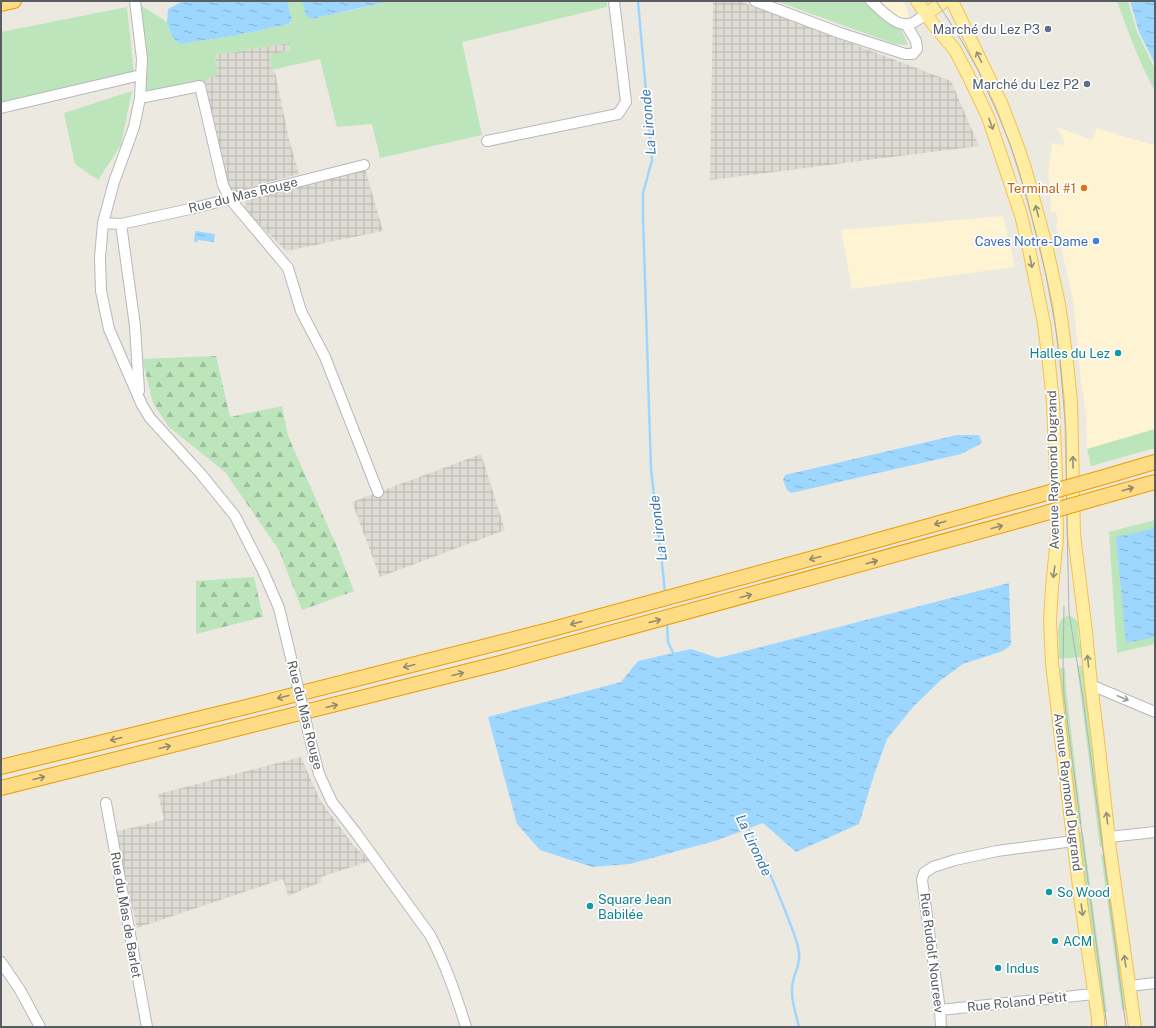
<svg xmlns="http://www.w3.org/2000/svg" width="1156" height="1028" font-family="'Public Sans',sans-serif">
<style>
.commercial{fill:#fef3d3}
.industrial{fill:url(#industrial-grid)}
.green{fill:#bce5bb}
.forest{fill:url(#forest-firs)}
.water{fill:url(#water-ripples)}
.lines{fill:none;stroke-linecap:round;stroke-linejoin:round}
.stream{stroke:#9dd7ff;stroke-width:2.5}
.minor-casing{stroke:#b6b8bd;stroke-width:12}
.major-casing{stroke:#f3c252;stroke-width:14}
.highway-casing{stroke:#ec9c00;stroke-width:16}
.minor{stroke:#fff;stroke-width:10}
.major{stroke:#ffeea2;stroke-width:12}
.highway{stroke:#fedc85;stroke-width:14}
.tram{stroke:#b1b2b2;stroke-width:1}
.minor-bridge-casing{stroke:#b6b8bd;stroke-width:12;stroke-linecap:butt}
.highway-bridge-casing{stroke:#ec9c00;stroke-width:16;stroke-linecap:butt}
.minor-bridge{stroke:#fff;stroke-width:10}
.highway-bridge{stroke:#fedc85;stroke-width:14}
.oneway{stroke:#939078}
.oneway2{stroke:#93896e}
.oneway3{stroke:#9b9ea0}
.service-dot{fill:#5c6f8a;stroke:#fff;stroke-width:1.5}
.food-dot{fill:#e8710a;stroke:#fff;stroke-width:1.5}
.shop-dot{fill:#3f7fe0;stroke:#fff;stroke-width:1.5}
.culture-dot{fill:#0f9aa8;stroke:#fff;stroke-width:1.5}
.labels{text-anchor:middle;dominant-baseline:central;stroke-width:3.5;stroke-linejoin:round;paint-order:stroke}
.service-label{font-size:13px;fill:#4e5e75;stroke:#fff;text-anchor:end}
.food-label{font-size:13px;fill:#c56008;stroke:#fff;text-anchor:end}
.street-label{font-size:13px;fill:#595d61;stroke:#fff}
.shop-label{font-size:13px;fill:#366cbe;stroke:#fff;text-anchor:end}
.culture-label{font-size:13px;fill:#0d838f;stroke:#fff;text-anchor:start}
.water-label{font-size:14px;font-style:italic;fill:#3a78b1;stroke:#fff}
</style>
<defs>
<pattern id="industrial-grid" width="8" height="8" patternUnits="userSpaceOnUse"><rect width="8" height="8" fill="#dddbd4"/><path d="M0 4h8M4 0v8" fill="none" stroke="#b6b5af"/></pattern>
<pattern id="forest-firs" width="22" height="20" patternUnits="userSpaceOnUse"><rect width="22" height="20" fill="#bce5bb"/><path d="M5 1l3.5 6h-7zM16 11l3.5 6h-7z" fill="#9cbd9b"/></pattern>
<pattern id="water-ripples" width="26" height="14" patternUnits="userSpaceOnUse"><rect width="26" height="14" fill="#9dd7ff"/><path d="M2 4q2-2 4 0t4 0M15 11q2-2 4 0t4 0" fill="none" stroke="#83b2d2"/></pattern>
</defs>
<rect width="100%" height="100%" fill="#ece9e0"/>
<path class="commercial" d="M880,1h22l4,6 3,11 -10,-1z
M1057,127l35,13 5,-12 39,12 19,5v284l-68,20 -1,-36 -5,-31 -8,-82 -17,-75 2,-3 -2,-10h-5l-1,-25 -2,-11 4,-33 12,2v-4z
M1003,216l12,51 -163,22 -11,-59z"/>
<path class="industrial" d="M713,1h26l212,80 28,65 -269,34z
M289,43l1,7 -20,6 1,14 4,2 14,67 10,35 -67,18 -7,-9 -23,-101 16,-8 -3,-19z
M364,165l19,66 -97,20 -42,-42 4,-13z
M481,454l24,76 -125,47 -28,-75z
M301,757l19,43 33,45 17,16 -49,16v5l-33,14 -5,-17 -146,49 -22,-96 49,-12 -6,-26z"/>
<path class="green" d="M287,1h15l4,15 34,-3 51,-12h216v6l-145,35 20,93 -102,23 -8,-34 -35,3 -17,-68 -49,11 -1,-15 20,-5 -1,-7 -74,12 3,19 -16,8 -57,9 -3,-85 25,16 5,15 8,7 53,-8 56,-12 3,-4z
M776,1h91l34,28 7,16 -13,-1z
M1117,1h11l9,31 18,37v22c-16,-29 -27,-59 -38,-90z
M127,7l7,67 -133,28v-70z
M132,91l-11,54 -23,35 -23,-16 -11,-51z
M1155,429v19l-64,18 -4,-17z
M1155,520v124l-38,9 -8,-121z
M1069,616l4,1 5,5 1,19 5,16 -26,2c0,-4 1,-8 1,-13 0,-10 -5,-28 10,-30z
M1085,665l22,182h-7l-23,-181z
M1058,668h7l1,20 16,136h-6z
M1077,832h6l24,180 -6,1z
M1107,854l21,155 -6,1 -21,-155z"/>
<path class="forest" d="M216,356l14,61 52,-11 6,30 49,111 17,44 -52,19 -23,-60 -54,-78 -56,-45 -16,-24 -11,-44z
M254,577l9,40 -67,17v-53z"/>
<path class="water" d="M183,1h104l5,19 -3,4 -56,12 -53,8 -8,-7 -5,-15 1,-13z
M302,1h89l-80,18 -5,-3z
M1130,1h25v63l-16,-32z
M195,231l20,3 -1,8 -16,-2 -1,2h-3z
M957,435h22l3,8 -21,11 -170,39 -4,-3 -4,-10 2,-5z
M1155,528v109l-29,6 -10,-106z
M1009,583l2,62 -8,6 -40,13 -22,16 -27,26 -27,33 -13,36 -15,49 -63,28 -33,-29 -45,17 -88,24 -38,3 -52,-17 -23,-26 -29,-107 133,-35 17,-21 53,-12 27,9z"/>
<g class="lines">
<path class="stream" d="M638,1l14,159 -9,33v25l8,251 11,94 3,30
M667,622l1,20 6,13
M747,826c16,30 29,61 41,92 4,11 10,23 11,35 2,13 -7,23 -7,35 -1,13 4,26 7,39"/>
<g class="minor-casing">
<path id="minor" d="M135,1l7,58 -2,39 -6,29 -20,55 -11,41 -3,34 1,34 8,38 33,76 8,13 51,56 34,42 28,55 16,37 13,54
M755,1l85,32 65,21h8l4,-5 -1,-8 -10,-17
M871,1c9,8 25,26 38,23 6,-1 12,-7 17,-10
M140,98l60,-12 23,99 7,14 58,69 13,43 24,46 53,135
M1,108l140,-33
M487,141l131,-27 8,-12 -12,-101
M103,223l18,1 69,-15 174,-44
M121,224l14,102 4,65
M1091,685l64,27
M310,739l9,35 13,28 24,31 74,102c16,30 26,60 36,92
M106,803l41,224
M1109,837l46,-5
M1,962l19,28 20,37
M1129,986l26,-3
M940,1010l154,-16
M941,1027l-1,-17 -18,-130 2,-7 9,-6 22,-7 42,-9 77,-10"/>
</g>
<g class="major-casing">
<path id="major" d="M917,1l16,23 22,26 13,25 20,42 33,98 8,34 15,75 5,39 4,40 3,72 1,63 -5,49 -2,34 2,43 29,239 17,115v9
M952,1l50,104 14,37 9,26 21,77 13,59 8,58 4,40 3,133 12,97 5,53 7,55 12,110 25,177
M926,14l19,-13"/>
</g>
<g class="highway-casing">
<path id="highway" d="M1,4l13,-3
M1104,477l51,-15
M1101,497l54,-15
M1,767l237,-58 311,-79 290,-79 179,-50
M1,788l499,-125 525,-144"/>
</g>
<use href="#minor" class="minor"/>
<use href="#major" class="major"/>
<use href="#highway" class="highway"/>
<path class="tram" d="M936,1l21,32 21,37 19,42 13,32 17,54 19,77 9,49 5,38 6,70 1,92 2,89 14,85 43,329
M1064,606l-1,62 1,28 43,331"/>
<g class="minor-bridge-casing">
<path id="minor-bridge" d="M292,662l18,77"/>
</g>
<g class="highway-bridge-casing">
<path id="highway-bridge" d="M1018,501l86,-24
M1025,519l76,-22"/>
</g>
<use href="#minor-bridge" class="minor-bridge"/>
<use href="#highway-bridge" class="highway-bridge"/>
</g>
<defs><path id="oneway-shaft" d="M-6 0H5M1.5-3L5.5 0L1.5 3" fill="none" stroke-width="1.6" stroke-linecap="round" stroke-linejoin="round"/></defs>
<g class="oneway">
<use href="#oneway-shaft" transform="translate(979 57) rotate(-116)"/>
<use href="#oneway-shaft" transform="translate(991 124) rotate(70)"/>
<use href="#oneway-shaft" transform="translate(1037 211) rotate(-105)"/>
<use href="#oneway-shaft" transform="translate(1031 262) rotate(79)"/>
<use href="#oneway-shaft" transform="translate(1073 462) rotate(-91)"/>
<use href="#oneway-shaft" transform="translate(1054 572) rotate(98)"/>
<use href="#oneway-shaft" transform="translate(1088 661) rotate(-96)"/>
<use href="#oneway-shaft" transform="translate(1107 818) rotate(-96)"/>
<use href="#oneway-shaft" transform="translate(1082 910) rotate(82)"/>
<use href="#oneway-shaft" transform="translate(1125 961) rotate(-99)"/>
</g>
<g class="oneway2">
<use href="#oneway-shaft" transform="translate(1128 489) rotate(-16)"/>
<use href="#oneway-shaft" transform="translate(940 523) rotate(164)"/>
<use href="#oneway-shaft" transform="translate(997 527) rotate(-15)"/>
<use href="#oneway-shaft" transform="translate(815 558) rotate(165)"/>
<use href="#oneway-shaft" transform="translate(872 562) rotate(-16)"/>
<use href="#oneway-shaft" transform="translate(746 596) rotate(-15)"/>
<use href="#oneway-shaft" transform="translate(655 621) rotate(-15)"/>
<use href="#oneway-shaft" transform="translate(576 623) rotate(165)"/>
<use href="#oneway-shaft" transform="translate(409 666) rotate(166)"/>
<use href="#oneway-shaft" transform="translate(458 674) rotate(-14)"/>
<use href="#oneway-shaft" transform="translate(283 697) rotate(166)"/>
<use href="#oneway-shaft" transform="translate(332 706) rotate(-14)"/>
<use href="#oneway-shaft" transform="translate(116 739) rotate(166)"/>
<use href="#oneway-shaft" transform="translate(165 747) rotate(-14)"/>
<use href="#oneway-shaft" transform="translate(39 778) rotate(-14)"/>
</g>
<use class="oneway3" href="#oneway-shaft" transform="translate(1123 698) rotate(23)"/>
<g class="service-dot">
<circle cx="1048" cy="29" r="4"/>
<circle cx="1087" cy="84" r="4"/>
</g>
<circle class="food-dot" cx="1084" cy="188" r="4"/>
<circle class="shop-dot" cx="1096" cy="241" r="4"/>
<g class="culture-dot">
<circle cx="1118" cy="353" r="4"/>
<circle cx="1049" cy="892" r="4"/>
<circle cx="590" cy="906" r="4"/>
<circle cx="1055" cy="941" r="4"/>
<circle cx="998" cy="968" r="4"/>
</g>
<g class="labels">
<g class="service-label">
<text x="1040" y="29">Marché du Lez P3</text>
<text x="1079" y="84">Marché du Lez P2</text>
</g>
<g class="food-label">
<text x="1076" y="188">Terminal #1</text>
</g>
<g class="street-label">
<text transform="translate(243 195) rotate(-14)">Rue du Mas Rouge</text>
<text transform="translate(1053 470) rotate(-91)">Avenue Raymond Dugrand</text>
<text transform="translate(305 715) rotate(76)">Rue du Mas Rouge</text>
<text transform="translate(1068 792) rotate(83)">Avenue Raymond Dugrand</text>
<text transform="translate(126 915) rotate(80)">Rue du Mas de Barlet</text>
<text transform="translate(932 953) rotate(83)">Rue Rudolf Noureev</text>
<text transform="translate(1017 1002) rotate(-6)">Rue Roland Petit</text>
</g>
<g class="shop-label">
<text x="1088" y="241">Caves Notre-Dame</text>
</g>
<g class="culture-label">
<text x="1110" y="353" text-anchor="end">Halles du Lez</text>
<text x="1057" y="892">So Wood</text>
<text x="598" y="899">Square Jean<tspan x="598" dy="15">Babilée</tspan></text>
<text x="1063" y="941">ACM</text>
<text x="1006" y="968">Indus</text>
</g>
<g class="water-label">
<text transform="translate(648 122) rotate(-95)">La Lironde</text>
<text transform="translate(658 528) rotate(-97)">La Lironde</text>
<text transform="translate(754 845) rotate(65)">La Lironde</text>
</g>
</g>
<rect width="1156" height="1028" fill="none" stroke="#595d61" stroke-width="4"/>
</svg>
